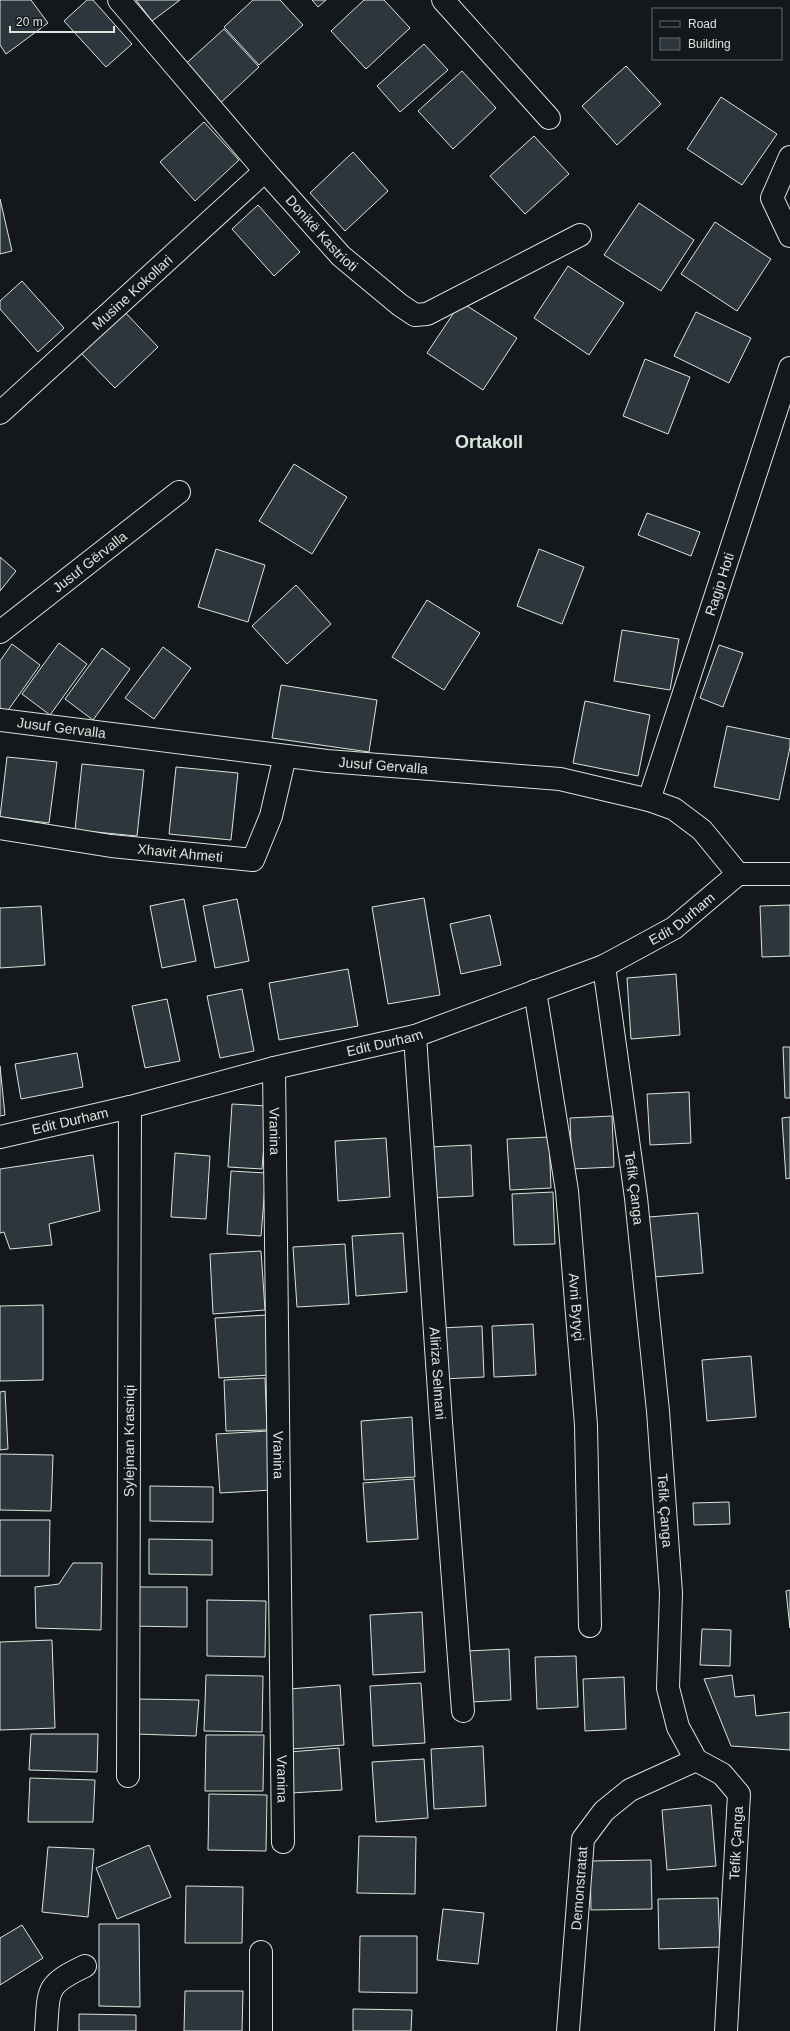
<svg xmlns="http://www.w3.org/2000/svg" width="790" height="2031" font-family="Arial,sans-serif">
<style>
.building{fill:#2c363c;stroke:#d8e6dc}
.lines{fill:none;stroke-linecap:round;stroke-linejoin:round}
.minor-casing{stroke:#d8e6dc;stroke-width:24}
.minor{stroke:#14181c;stroke-width:22}
.labels{text-anchor:middle;dominant-baseline:central;stroke-width:3;stroke-linejoin:round;paint-order:stroke}
.street-label{font-size:14px;fill:#d8e6dc;stroke:#14181c}
.district-label{font-size:18px;font-weight:bold;fill:#d8e6dc;stroke:#14181c}
</style>
<rect width="100%" height="100%" fill="#14181c"/>
<path class="building" d="M0,0h31l17,23 -42,31 -6,-9z
M87,0h6l39,44 -26,23 -42,-46z
M136,0h44l-28,21z
M253,0h27l23,25 -44,40 -35,-38z
M312,0h14l-8,7z
M364,0h20l26,28 -44,41 -35,-38z
M224,29l35,38 -44,41 -35,-39z
M424,44l24,26 -48,42 -23,-26z
M626,66l35,38 -44,41 -35,-39z
M462,71l34,37 -43,41 -35,-38z
M721,97l56,37 -35,51 -55,-36z
M204,122l35,38 -44,41 -35,-39z
M534,136l35,38 -44,40 -35,-38z
M353,152l35,39 -43,40 -35,-38z
M0,199l12,52 -12,3z
M639,203l55,37 -33,51 -57,-36z
M258,205l42,47 -26,24 -42,-47z
M715,222l56,37 -34,52 -56,-37z
M568,266l56,37 -35,52 -55,-37z
M22,281l42,47 -26,24 -38,-43v-8z
M461,302l56,36 -34,52 -56,-37z
M122,309l36,38 -43,41 -36,-37z
M696,312l55,26 -22,45 -55,-27z
M645,359l45,18 -22,57 -45,-18z
M294,464l53,33 -35,57 -53,-33z
M647,513l53,19 -9,24 -53,-21z
M216,549l49,16 -17,57 -50,-15z
M539,549l45,18 -22,57 -45,-18z
M0,557l16,14 -16,20z
M296,585l35,39 -44,40 -35,-38z
M427,600l53,33 -36,57 -52,-33z
M622,630l57,9 -9,51 -56,-9z
M59,643l28,21 -37,51 -28,-21z
M12,644l28,21 -36,51 -4,-3v-52z
M719,645l24,8 -20,54 -23,-9z
M163,647l28,21 -37,51 -29,-21z
M102,648l28,21 -37,51 -28,-21z
M281,685l96,15 -8,52 -97,-14z
M585,701l65,14 -12,61 -65,-13z
M727,726l63,13v8l-11,53 -65,-13z
M7,757l50,5 -8,61 -49,-6z
M82,764l62,6 -7,66 -62,-6z
M176,767l62,6 -7,67 -62,-6z
M424,898l16,97 -52,9 -16,-97z
M184,899l12,62 -34,7 -12,-62z
M237,899l12,62 -34,7 -12,-62z
M790,905v51l-28,1 -2,-51z
M41,906l4,59 -45,3v-60z
M490,915l11,50 -40,9 -11,-50z
M348,969l10,57 -79,14 -10,-57z
M676,974l4,61 -49,4 -4,-61z
M242,989l12,62 -34,7 -13,-62z
M167,999l13,62 -35,7 -13,-62z
M783,1047h7v51h-5z
M77,1053l6,34 -62,12 -6,-35z
M0,1066l5,49 -5,1z
M689,1092l2,51 -41,2 -3,-51z
M232,1104l35,2 -5,63 -34,-2z
M612,1116l2,51 -42,2 -2,-51z
M790,1117v61l-4,1 -4,-61z
M549,1137l2,51 -41,2 -3,-51z
M386,1138l4,59 -52,4 -3,-60z
M471,1145l2,51 -41,2 -2,-51z
M175,1153l35,3 -4,63 -35,-2z
M93,1155l7,56 -51,13 3,21 -42,4 -6,-17 -4,1v-64z
M231,1171l35,2 -5,63 -34,-2z
M553,1192l2,52 -41,1 -2,-51z
M698,1213l5,60 -49,4 -5,-60z
M403,1233l4,59 -51,4 -4,-60z
M345,1244l4,60 -52,3 -4,-60z
M261,1251l4,59 -52,4 -3,-60z
M43,1305v75l-43,1v-75z
M267,1315l3,60 -51,3 -4,-60z
M533,1324l3,51 -42,2 -2,-51z
M482,1326l2,51 -41,2 -2,-51z
M751,1356l5,61 -49,4 -5,-61z
M265,1378l2,52 -41,1 -2,-51z
M5,1391l3,58 -8,1v-58z
M412,1417l3,60 -51,3 -3,-59z
M268,1431l4,59 -52,3 -4,-59z
M0,1454l53,1 -2,56 -51,-1z
M414,1479l4,60 -51,3 -4,-59z
M150,1486l63,1v35l-63,-1z
M729,1502l1,22 -36,1 -1,-22z
M0,1520h50l-1,56h-49z
M149,1539l63,1v35l-63,-1z
M73,1563h29l-1,67 -65,-2 -1,-41 24,-3z
M132,1587h55v40l-56,-1z
M790,1590v38l-4,-37z
M207,1600l59,1 -1,56 -58,-1z
M422,1612l3,60 -52,3 -3,-60z
M702,1629l29,1 -1,36 -30,-1z
M52,1640l3,88 -55,2v-88z
M509,1649l2,51 -41,2 -3,-51z
M576,1656l2,51 -41,2 -2,-52z
M206,1675l57,1 -1,56 -58,-1z
M732,1675l3,22 19,-2 2,21 34,-4v38l-59,-4 -27,-67z
M624,1677l2,52 -41,2 -2,-52z
M421,1683l4,60 -52,3 -3,-60z
M340,1685l4,60 -52,4 -3,-60z
M136,1699l63,1 -3,36 -61,-2z
M31,1734h67l-1,38 -68,-2z
M206,1735h58l-1,56h-58z
M483,1746l3,60 -52,3 -3,-60z
M339,1748l3,42 -51,3 -2,-41z
M424,1759l4,59 -52,4 -4,-60z
M30,1778l65,2 -2,42h-65z
M209,1794l58,1 -1,56 -58,-1z
M711,1805l5,61 -49,4 -5,-60z
M359,1836l57,1 -1,57 -58,-1z
M149,1845l22,52 -54,22 -21,-51z
M48,1847l46,2 -6,68 -46,-5z
M651,1860l1,49 -61,1 -1,-49z
M186,1886l57,1 -1,56h-57z
M718,1898l2,49 -61,2 -1,-50z
M443,1909l41,4 -6,51 -41,-4z
M99,1924h40l1,83 -41,-1z
M22,1925l21,33 -43,27v-47z
M360,1936h57v57l-58,-1z
M185,1991h58l-1,40h-58z
M353,2009l59,1 -1,21h-58z
M79,2014l57,1v16h-57z"/>
<g class="lines">
<g class="minor-casing">
<g id="minor">
<path id="s1" d="M119,0l146,171 76,85 59,49 15,10 12,-1 153,-79"/>
<path d="M443,0l106,118"/>
<path d="M790,157l-18,41 18,38"/>
<path id="s2" d="M0,413l265,-242"/>
<path id="s3" d="M0,632l179,-140"/>
<path id="s4" d="M0,720l327,41 233,18 89,21 25,9 28,21 36,44"/>
<path id="s5" d="M649,800l141,-432"/>
<path id="s6" d="M0,828l111,18 142,14 18,-44 14,-60"/>
<path d="M738,874h52"/>
<path id="s7" d="M604,966l32,232 22,213 13,182 -3,95 10,39 18,33 26,14 17,20 -13,237"/>
<path id="s8" d="M535,991l32,200 19,234 4,201"/>
<path id="s9" d="M415,1036l26,386 22,289"/>
<path id="s10" d="M274,1068l9,774"/>
<path id="s11" d="M0,1137l130,-30 144,-39 141,-32 189,-70 70,-38 64,-54"/>
<path id="s12" d="M128,1776l2,-669"/>
<path d="M261,1952v79"/>
<path d="M46,2031c3,-42 -1,-46 39,-65"/>
<path id="s13" d="M568,2031l15,-192 21,-28 26,-21 66,-30"/>
</g>
</g>
<use href="#minor" class="minor"/>
</g>
<g class="labels">
<g class="street-label">
<text stroke="none"><textPath href="#s1" startOffset="309">Donikë Kastrioti</textPath></text>
<text stroke="none"><textPath href="#s2" startOffset="179">Musine Kokollari</textPath></text>
<text stroke="none"><textPath href="#s3" startOffset="114">Jusuf Gërvalla</textPath></text>
<text stroke="none"><textPath href="#s5" startOffset="227">Ragip Hoti</textPath></text>
<text stroke="none"><textPath href="#s4" startOffset="62">Jusuf Gervalla</textPath></text>
<text stroke="none"><textPath href="#s4" startOffset="386">Jusuf Gervalla</textPath></text>
<text stroke="none"><textPath href="#s6" startOffset="182">Xhavit Ahmeti</textPath></text>
<text stroke="none"><textPath href="#s11" startOffset="720">Edit Durham</textPath></text>
<text stroke="none"><textPath href="#s11" startOffset="396">Edit Durham</textPath></text>
<text stroke="none"><textPath href="#s11" startOffset="72">Edit Durham</textPath></text>
<text stroke="none"><textPath href="#s10" startOffset="63">Vranina</textPath></text>
<text stroke="none"><textPath href="#s7" startOffset="224">Tefik Çanga</textPath></text>
<text stroke="none"><textPath href="#s8" startOffset="319">Avni Bytyçi</textPath></text>
<text stroke="none"><textPath href="#s9" startOffset="338">Aliriza Selmani</textPath></text>
<text stroke="none"><textPath href="#s12" startOffset="335">Sylejman Krasniqi</textPath></text>
<text stroke="none"><textPath href="#s10" startOffset="387">Vranina</textPath></text>
<text stroke="none"><textPath href="#s7" startOffset="548">Tefik Çanga</textPath></text>
<text stroke="none"><textPath href="#s10" startOffset="711">Vranina</textPath></text>
<text transform="translate(736 1843) rotate(-87)">Tefik Çanga</text>
<text stroke="none"><textPath href="#s13" startOffset="143">Demonstratat</textPath></text>
</g>
<g class="district-label">
<text x="489" y="442">Ortakoll</text>
</g>
</g>
<rect x="652" y="8" width="130" height="52" fill="#14181c" stroke="#626a69"/>
<rect x="660" y="21" width="20" height="6" fill="#14181c" stroke="#626a69"/>
<text x="688" y="28" font-size="12" fill="#d8e6dc">Road</text>
<rect x="660" y="38" width="20" height="12" fill="#2c363c" stroke="#626a69"/>
<text x="688" y="48" font-size="12" fill="#d8e6dc">Building</text>
<path d="M10 26v6h104v-6" fill="none" stroke="#d8e6dc" stroke-width="2"/>
<text x="16" y="26" font-size="12" fill="#d8e6dc" stroke="#14181c" stroke-width="3" paint-order="stroke">20 m</text>
</svg>
